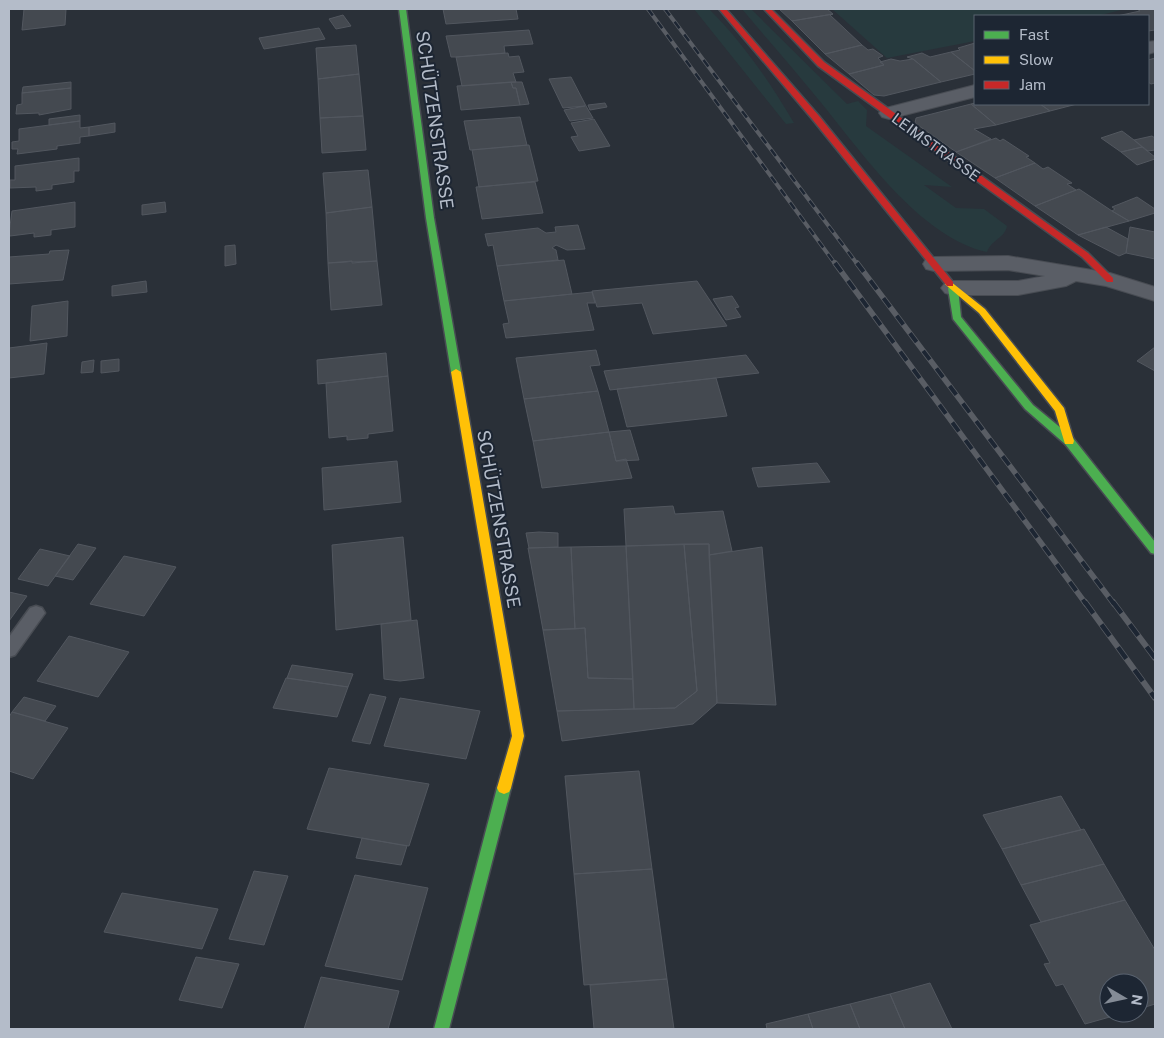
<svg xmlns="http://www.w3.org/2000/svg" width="1164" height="1038" font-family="'Public Sans',sans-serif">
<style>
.green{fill:#273a3e}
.building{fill:#444950;stroke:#52575f}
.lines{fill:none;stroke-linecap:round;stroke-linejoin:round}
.lane-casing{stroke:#484c53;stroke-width:3}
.street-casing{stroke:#484c53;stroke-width:2}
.fast-casing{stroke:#484c53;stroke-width:3}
.slow-casing{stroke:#484c53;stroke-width:3}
.jam-casing{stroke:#484c53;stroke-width:3}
.lane{fill:#5a5e66;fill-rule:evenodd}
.street{fill:#5a5e66;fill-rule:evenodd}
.fast{fill:#4caf50;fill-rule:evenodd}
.slow{fill:#ffc107;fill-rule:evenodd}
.jam{fill:#c62828;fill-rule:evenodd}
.rail-far2-casing{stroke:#595d64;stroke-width:4}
.rail-far1-casing{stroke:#595d64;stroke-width:5.5}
.rail-casing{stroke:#595d64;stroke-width:6}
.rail-far2{stroke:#1d2633;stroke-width:2.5;stroke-dasharray:8;stroke-linecap:butt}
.rail-far1{stroke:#1d2633;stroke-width:4;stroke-dasharray:11;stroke-linecap:butt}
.rail{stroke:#1d2633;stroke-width:4.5;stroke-dasharray:14;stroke-linecap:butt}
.labels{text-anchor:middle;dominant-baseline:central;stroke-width:4;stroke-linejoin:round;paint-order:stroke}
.far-street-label{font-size:15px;fill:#b4bcc9;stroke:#1d2633}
.street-label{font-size:18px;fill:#b4bcc9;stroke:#1d2633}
</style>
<rect width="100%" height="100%" fill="#2a3038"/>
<path class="green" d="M694,9h15c35,35 60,72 85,114l-8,1z
M742,9h9l96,95 11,-3 9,9 -1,16 86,61 -28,-2 32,23 28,1 23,17c-2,12 -16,14 -20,26 -68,-15 -126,-101 -169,-153 -25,-31 -51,-60 -76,-90z
M832,9h293l-28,7h-122v25l-88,17z"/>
<path class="building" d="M24,9h42l-1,16 -43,5z
M443,9h73l2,10 -72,5z
M779,9h48l6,5 -41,7z
M1137,9h18v21l-7,1v-15h-31l23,-5z
M833,14l-3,1 32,30 -37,9 -33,-33z
M343,15l8,11 -15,3 -7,-10z
M319,28l6,11 -61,10 -5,-11z
M529,30l4,14 -29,2 1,7 -49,4h-5l-5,-21z
M975,43v28l-24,-19 9,-2 -2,-2z
M356,45l3,29 -41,5 -2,-31z
M862,45l6,5 5,-1 10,7 -5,2 6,7 -35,9 -24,-20z
M951,52l24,19v3l-34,8 -28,-23 -6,-2 15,-4 8,4z
M508,53l1,4 10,-1 5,16 -11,1 3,9 -54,4 -6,-29z
M1155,58v25l-4,1 -3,-2v-22z
M891,59l9,2 13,-2 28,23 -57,14 -10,-1 -25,-21 35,-9 -4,-3z
M359,74l4,42 -43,2 -2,-39z
M571,77l15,29 7,12 -23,3 -6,-11 21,-4 -22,2 -14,-29z
M71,82v6l-49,5 1,-6z
M511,82l2,6h3l4,17 -59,5 -4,-24z
M511,82h11l7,22 -9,1 -4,-17h-3z
M71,88v21l-32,6v-2l-23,1 1,-9 5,-1v-11z
M605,103l2,4 -17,3 -2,-5z
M975,103l65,1 10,7 -54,14 -25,-21z
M971,104l25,21 -22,4 17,10 -35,13 -41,-29 1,-5z
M1040,104h37l-27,7z
M80,115v6l-31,4v-6z
M363,116l3,34 -44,3 -2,-35z
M520,117l7,28 -57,5 -6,-29z
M594,119l16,27 -31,5 -8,-14 7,-1 -7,-13z
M80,121v7l9,-1v9l-9,1v6l-23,3v3l-40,5 1,-5h-6v-7l7,-1v-12z
M115,123v9l-26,4v-9z
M1122,131l12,9 8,7 -21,5 -20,-14z
M1152,136l3,2v12l-7,1 -14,-11z
M996,138l4,3 3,-2 26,17 -3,1 9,6 -40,15 -39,-26z
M529,145l9,36 -59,6 -7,-37z
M1142,147l13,10v2l-18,6 -16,-13z
M79,158v13h-5v11l-22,3v4l-16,2v-4l-26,1v-8h5v-14z
M1035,163l8,6 5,-2 24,16 -5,1 9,6 -41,16 -40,-28z
M368,170l4,37 -46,6 -3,-40z
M535,182l8,31 -61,6 -6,-32z
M1079,189l33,22 17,10 -51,14 -43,-29z
M1137,197l18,12v4l-26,8 -17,-10 3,-2 -3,-2z
M75,202v25l-24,3v5l-17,2v-4l-24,3 -1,-2 3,-23z
M165,202l1,10 -24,3v-10z
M372,207l5,54 -49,2 -2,-50z
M578,225l7,24 -18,1 -11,-5 -4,3 4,2 2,10 -61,6 -4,-21 -5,1 -3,-12 53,-6 8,5 10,-1 -1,-5z
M1106,227l22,12 -2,14 -7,3 -41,-21z
M1130,227l25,5v27l-29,-6z
M235,245l1,19 -11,2v-20z
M69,250l-6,30 -54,4v-27l40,-3 1,-3z
M564,260l8,34 -68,7 -7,-35z
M352,261v2l25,-2 5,44 -51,5 -3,-47z
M146,281l1,11 -35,4v-10z
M697,281l30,45 -74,8 -11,-31 -45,4 -5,-16z
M592,292l3,11h-8l7,27 -88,8 -3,-14 6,-1 -5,-22z
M732,296l7,11 -4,1 6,9 -15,3 -13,-21z
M68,301l-1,35 -37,5 2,-35z
M47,343l-3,31 -35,4v-30z
M1155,347v24l-18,-10z
M596,350l4,15 -10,1 8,25 -74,8 -8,-41z
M386,353l2,23 -70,8 -1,-24z
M746,355l13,18 -149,17 -6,-19z
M119,359v12l-18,2v-12z
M94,360l-1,12 -12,1 1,-11z
M388,376l5,55 -25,3v4l-21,2v-4l-18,2 -3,-55z
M716,378l11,38 -100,11 -10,-38z
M598,391l11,41 -76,9 -9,-42z
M630,430l9,30 -23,1 -7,-29z
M609,432l7,29 10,-2 6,19 -90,10 -9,-47z
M397,461l4,41 -77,8 -2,-42z
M817,463l13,19 -72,5 -6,-19z
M673,506l2,8 48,-3 9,40 -23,4v-11l-83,2 -2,-37z
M539,532l19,1v14l-29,1 -3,-15z
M403,537l8,83 -75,10 -4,-85z
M78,544l18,4 -23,32 -18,-4z
M684,544h25l8,159 -24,21 -131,17 -5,-30 118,-3 22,-17z
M684,544l13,147 -22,17 -41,1 -8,-163z
M626,546l7,133 -45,-1 -3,-50 -10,1 -4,-82z
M571,547l4,82 -32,1 -15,-82z
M762,547l14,158 -59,-2 -8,-148z
M40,549l30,7 -22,30 -30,-7z
M124,556l52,11 -32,49 -54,-12z
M9,592l18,4 -18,25z
M417,620l7,58 -24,3 -16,-2 -3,-55z
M585,628l3,50 45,1 1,30 -77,2 -14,-81z
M69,636l60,16 -31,45 -61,-16z
M292,665l61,9 -5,13 -61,-9z
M286,678l62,9 -11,30 -64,-9z
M370,694l16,3 -16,47 -18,-3z
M24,697l32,9 -11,15 -33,-9z
M400,698l80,13 -14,48 -82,-13z
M12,712l56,16 -35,51 -24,-8v-54z
M329,768l100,16 -20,62 -102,-17z
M639,771l13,98 -78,5 -9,-98z
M1061,796l20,34 -79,19 -19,-34z
M1084,829l20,35 -83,21 -19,-36z
M362,838l45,8 -6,19 -45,-7z
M1104,864l21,36 -84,22 -20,-37z
M652,869l15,110 -83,6 -10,-111z
M254,871l34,5 -24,69 -35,-6z
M355,875l73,13 -26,92 -77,-14z
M122,893l96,16 -16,40 -98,-17z
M1125,900l30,50v54l-16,5v-26h-30v30h15l-39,11 -22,-40 -7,2 -12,-22 6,-1 -20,-38z
M196,957l43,7 -17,44 -43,-8z
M321,977l78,14 -11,38h-84z
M667,979l7,50h-80l-4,-44z
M930,983l22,46h-47l-15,-35z
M890,994l15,35h-45l-10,-25z
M850,1004l10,25h-47l-5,-15z
M808,1014l5,15h-46l-1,-5z"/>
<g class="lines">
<g class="lane-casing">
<path id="lane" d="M36,606l6,2 3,5 -30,42 -6,2v-20l21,-29z"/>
</g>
<g class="street-casing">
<path id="street" d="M1155,41v11l-7,2v-12z
M975,85v12l-86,22 -7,-2 -3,-4 3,-4z
M1008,256l102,17 45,14v14l-49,-15 -30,-5 -10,5 -48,9h-65l-8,-2 -4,-5 4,-5 8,-2h65l27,-5 -37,-6 -74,1 -8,-2 -3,-5 3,-5 8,-2z"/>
</g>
<g class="fast-casing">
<path id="fast" d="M399,9h7l28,209 27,154 -5,3 -5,-3 -25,-154z
M953,285l5,3 3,29 72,88 40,33 82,104v12l-4,-1 -86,-109 -40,-35 -72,-90 -5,-31z
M504,782l5,2 2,4 -62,241h-15l63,-241 2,-4z"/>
</g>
<g class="slow-casing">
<path id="slow" d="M950,281l35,28 79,99 10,33 -1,3h-8l-10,-33 -76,-98 -32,-27 -2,-2z
M456,369l5,3 63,364 -13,52 -2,4 -5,2 -5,-2 -2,-4 15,-52 -61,-364z"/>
</g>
<g class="jam-casing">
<path id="jam" d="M719,9h7l93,107 134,166v4h-6l-134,-166z
M764,9h7l53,53 264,191 25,25v4h-6l-25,-25 -264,-191z"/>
</g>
<use href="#lane" class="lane"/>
<use href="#street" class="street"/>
<use href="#fast" class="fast"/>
<use href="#slow" class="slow"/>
<use href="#jam" class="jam"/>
<g class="rail-far2-casing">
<path id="rail-far2" d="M648,9l188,256
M665,9l193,256"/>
</g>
<g class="rail-far1-casing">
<path id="rail-far1" d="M835,263l251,341
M857,263l257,341"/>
</g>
<g class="rail-casing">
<path id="rail" d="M1085,602l70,96
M1113,602l42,56"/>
</g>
<use href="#rail-far2" class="rail-far2"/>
<use href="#rail-far1" class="rail-far1"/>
<use href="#rail" class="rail"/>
</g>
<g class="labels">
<g class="far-street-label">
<text transform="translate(936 147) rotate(36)">LEIMSTRASSE</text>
</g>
<g class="street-label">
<text transform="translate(435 120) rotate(82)">SCHÜTZENSTRASSE</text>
<text transform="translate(499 519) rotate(80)">SCHÜTZENSTRASSE</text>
</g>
</g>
<rect width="1164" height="1038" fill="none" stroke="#b4bcc9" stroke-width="20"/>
<rect x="974" y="15" width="175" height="90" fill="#1d2633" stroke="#59626f"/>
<rect x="984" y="31" width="25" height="8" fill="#4caf50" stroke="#59626f"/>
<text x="1019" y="40" font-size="15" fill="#b4bcc9">Fast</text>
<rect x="984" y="56" width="25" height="8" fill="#ffc107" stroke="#59626f"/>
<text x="1019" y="65" font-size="15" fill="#b4bcc9">Slow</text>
<rect x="984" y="81" width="25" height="8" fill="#c62828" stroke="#59626f"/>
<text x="1019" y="90" font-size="15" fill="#b4bcc9">Jam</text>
<g transform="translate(1124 998) rotate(99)"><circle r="24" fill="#1d2633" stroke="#59626f"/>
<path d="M0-4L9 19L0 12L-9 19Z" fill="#848b96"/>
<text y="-8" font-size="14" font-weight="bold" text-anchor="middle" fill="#b4bcc9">N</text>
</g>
</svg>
